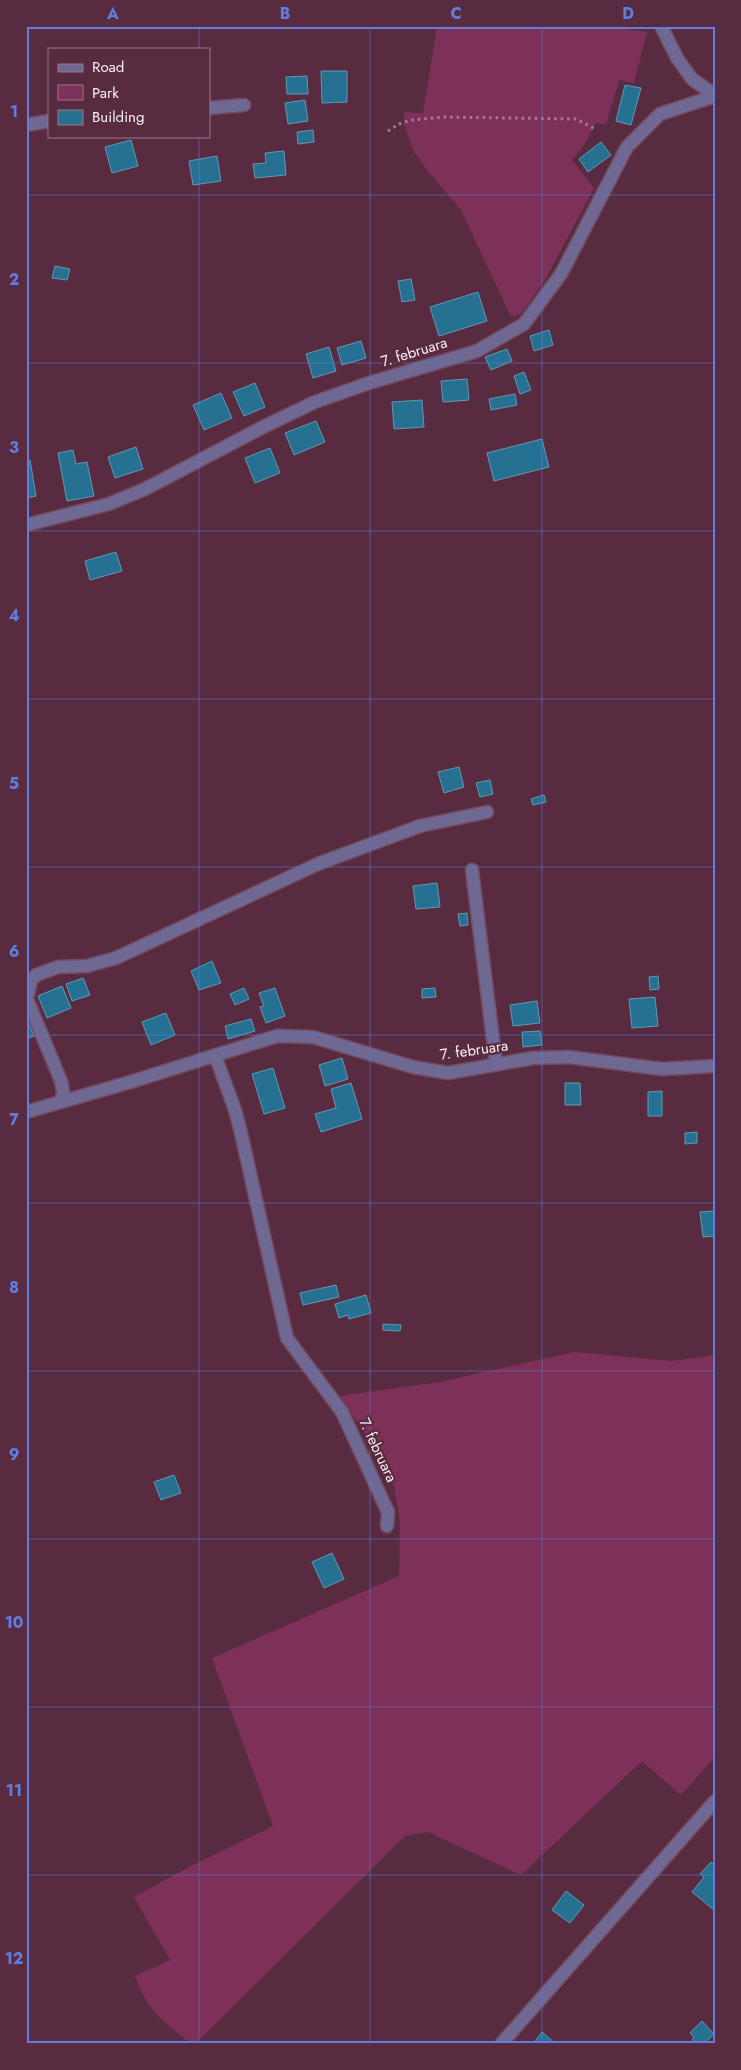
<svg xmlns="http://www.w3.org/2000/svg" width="741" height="2070" font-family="Jost,sans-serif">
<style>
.green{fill:#7d3158}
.building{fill:#267191;stroke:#6099b5}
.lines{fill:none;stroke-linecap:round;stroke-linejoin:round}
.minor-casing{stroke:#734a5e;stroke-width:15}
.tertiary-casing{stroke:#734a5e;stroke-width:15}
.path{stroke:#a0808f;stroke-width:3;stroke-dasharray:2.5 4;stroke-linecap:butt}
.minor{stroke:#6e6892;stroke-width:12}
.tertiary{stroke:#6e6892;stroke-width:12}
.grid{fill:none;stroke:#607ee0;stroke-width:1;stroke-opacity:0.55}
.labels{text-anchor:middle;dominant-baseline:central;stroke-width:4.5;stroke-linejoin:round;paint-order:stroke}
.street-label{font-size:15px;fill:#fbeff4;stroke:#592b41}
.neatline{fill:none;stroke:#607ee0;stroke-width:2}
.grid-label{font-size:16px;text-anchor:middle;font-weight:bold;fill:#607ee0}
</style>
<rect width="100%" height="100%" fill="#592b41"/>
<path class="green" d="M437,26h172l38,6 -13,51 -15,-3 -13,45 -10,-2 -12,22 -12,15 22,28 -49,92 -24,34 -6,2 -5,-1 -49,-105 -35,-41 -13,-19 -9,-26v-12l19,1z
M574,1352l98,9 43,-6v402l-34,38 -39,-34 -121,114 -93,-43 -23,4 -210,208h-4c-27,-22 -44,-33 -56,-68l35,-16 -36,-63 53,-29 86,-42 -61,-168 187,-82 1,-54 -6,-36 -19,-33 -6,-14 -30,-43 101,-14z"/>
<path class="building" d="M321,71h26v31l-25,1z
M307,76l1,18h-21l-1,-17z
M625,85l16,3 -10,37 -15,-4z
M305,100l3,21 -20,3 -3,-21z
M313,130l1,12 -16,2 -1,-12z
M131,140l7,26 -26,7 -7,-26z
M601,142l10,13 -23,17 -9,-13z
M284,151l2,24 -31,3 -2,-14 13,-1 -1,-10z
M217,156l4,25 -28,4 -4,-24z
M55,266l15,3 -3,11 -15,-2z
M411,279l4,21 -13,2 -4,-21z
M478,292l9,29 -48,15 -9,-29z
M549,330l4,15 -19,6 -4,-15z
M361,341l5,17 -24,7 -5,-17z
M329,347l7,24 -23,7 -7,-24z
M507,349l5,12 -21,9 -6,-13z
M524,372l7,18 -11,4 -6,-18z
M467,379l2,21 -26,2 -2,-21z
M255,383l10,24 -21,9 -11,-24z
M221,393l11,25 -28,12 -11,-25z
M515,394l2,11 -26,5 -2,-11z
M422,400l2,27 -30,2 -2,-27z
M316,421l9,21 -31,13 -9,-22z
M542,439l7,28 -55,14 -7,-28z
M136,447l7,22 -28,9 -7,-21z
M270,448l10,25 -25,10 -10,-25z
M73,450l3,14 11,-2 7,34 -27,5 -9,-48z
M30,460l6,36 -10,2v-37z
M116,552l6,19 -32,9 -5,-19z
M459,767l5,20 -20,6 -6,-21z
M490,780l3,14 -13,3 -4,-14z
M544,795l2,7 -13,3 -2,-6z
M437,883l3,24 -24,2 -3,-23z
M467,913l1,12 -8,1 -2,-12z
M212,961l9,22 -22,7 -8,-19z
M658,976l1,13 -9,1 -1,-13z
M83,978l7,17 -18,6 -6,-17z
M62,986l9,22 -24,10 -9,-22z
M244,988l5,11 -14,6 -5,-11z
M275,988l10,28 -19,7 -6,-16 4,-1 -5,-13z
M435,988l1,9 -14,1v-9z
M655,997l3,29 -26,2 -3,-29z
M537,1001l3,22 -27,3 -3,-21z
M166,1013l9,22 -24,10 -9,-23z
M26,1018l8,18 -8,3z
M251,1019l4,12 -27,8 -3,-13z
M540,1031l2,14 -19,2 -1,-15z
M342,1058l6,21 -23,7 -6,-21z
M273,1068l12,40 -21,6 -12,-40z
M351,1083l11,36 -41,13 -6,-18 21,-6 -5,-19z
M565,1083h15l1,22h-16z
M662,1091v25h-14v-24z
M697,1132v11l-12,1v-11z
M715,1211v25l-12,1 -3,-25z
M336,1285l3,12 -36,8 -3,-12z
M366,1295l5,18 -22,6 -1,-4 -9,3 -4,-14z
M383,1324l18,1 -1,6 -17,-1z
M174,1475l7,18 -20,7 -7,-18z
M332,1553l12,26 -20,9 -12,-26z
M711,1862l4,4 -1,44 -22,-18 12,-15 -4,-3z
M566,1891l18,14 -14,18 -18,-13z
M702,2021l12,13 -10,10h-8l-4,-4 2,-3 -4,-4z
M542,2032l14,12h-23z"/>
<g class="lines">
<g class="minor-casing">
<path id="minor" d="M209,108l35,-3
M26,125l23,-4
M26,525l83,-21 36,-15 120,-63 50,-24 54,-19 108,-32 47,-27 37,-50 66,-127 33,-33 55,-18
M472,870l24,194
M215,1055l20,55 6,23 46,205 55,74 46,100 -1,14
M62,1101l1,-10 -2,-10 -34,-82 4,-18 5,-6 22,-8 29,-1 29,-8 204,-95 100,-37 67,-14
M26,1112l101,-29 150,-47 36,1 100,30 35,6 85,-15 36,-1 93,12 53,-3
M501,2044l214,-243"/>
</g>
<g class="tertiary-casing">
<path id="tertiary" d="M661,26l16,32 15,21 23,16"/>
</g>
<path class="path" d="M388,131l11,-7 12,-4 33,-3 132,2 21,11"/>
<use href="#minor" class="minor"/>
<use href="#tertiary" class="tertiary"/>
</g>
<path class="grid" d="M199,26v23M370,26v2018M542,26v2018M199,136v1908M26,195h689M26,363h689M26,531h689M26,699h689M26,867h689M26,1035h689M26,1203h689M26,1371h689M26,1539h689M26,1707h689M26,1875h689"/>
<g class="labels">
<g class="street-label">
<text transform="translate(414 352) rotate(-17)">7. februara</text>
<text transform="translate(474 1050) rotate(-8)">7. februara</text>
<text transform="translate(378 1450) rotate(65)">7. februara</text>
</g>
</g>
<rect width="741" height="2070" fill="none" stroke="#592b41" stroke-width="55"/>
<rect x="48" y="48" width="162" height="90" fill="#592b41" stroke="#9a7989"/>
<rect x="58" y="64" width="25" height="8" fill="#6e6892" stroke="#9a7989"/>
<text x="92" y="72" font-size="15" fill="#fbeff4">Road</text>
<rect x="58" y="85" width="25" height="15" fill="#7d3158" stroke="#9a7989"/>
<text x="92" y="98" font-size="15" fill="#fbeff4">Park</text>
<rect x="58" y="110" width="25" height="15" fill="#267191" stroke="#9a7989"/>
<text x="92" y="122" font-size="15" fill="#fbeff4">Building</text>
<rect x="28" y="28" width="686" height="2014" class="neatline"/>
<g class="grid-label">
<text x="113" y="19">A</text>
<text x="285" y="19">B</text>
<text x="456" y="19">C</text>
<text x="628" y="19">D</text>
<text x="14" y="117">1</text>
<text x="14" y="285">2</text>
<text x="14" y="453">3</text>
<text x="14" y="621">4</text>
<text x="14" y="789">5</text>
<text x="14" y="957">6</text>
<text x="14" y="1125">7</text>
<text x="14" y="1293">8</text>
<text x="14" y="1460">9</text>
<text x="14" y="1628">10</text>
<text x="14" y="1796">11</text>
<text x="14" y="1964">12</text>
</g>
</svg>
